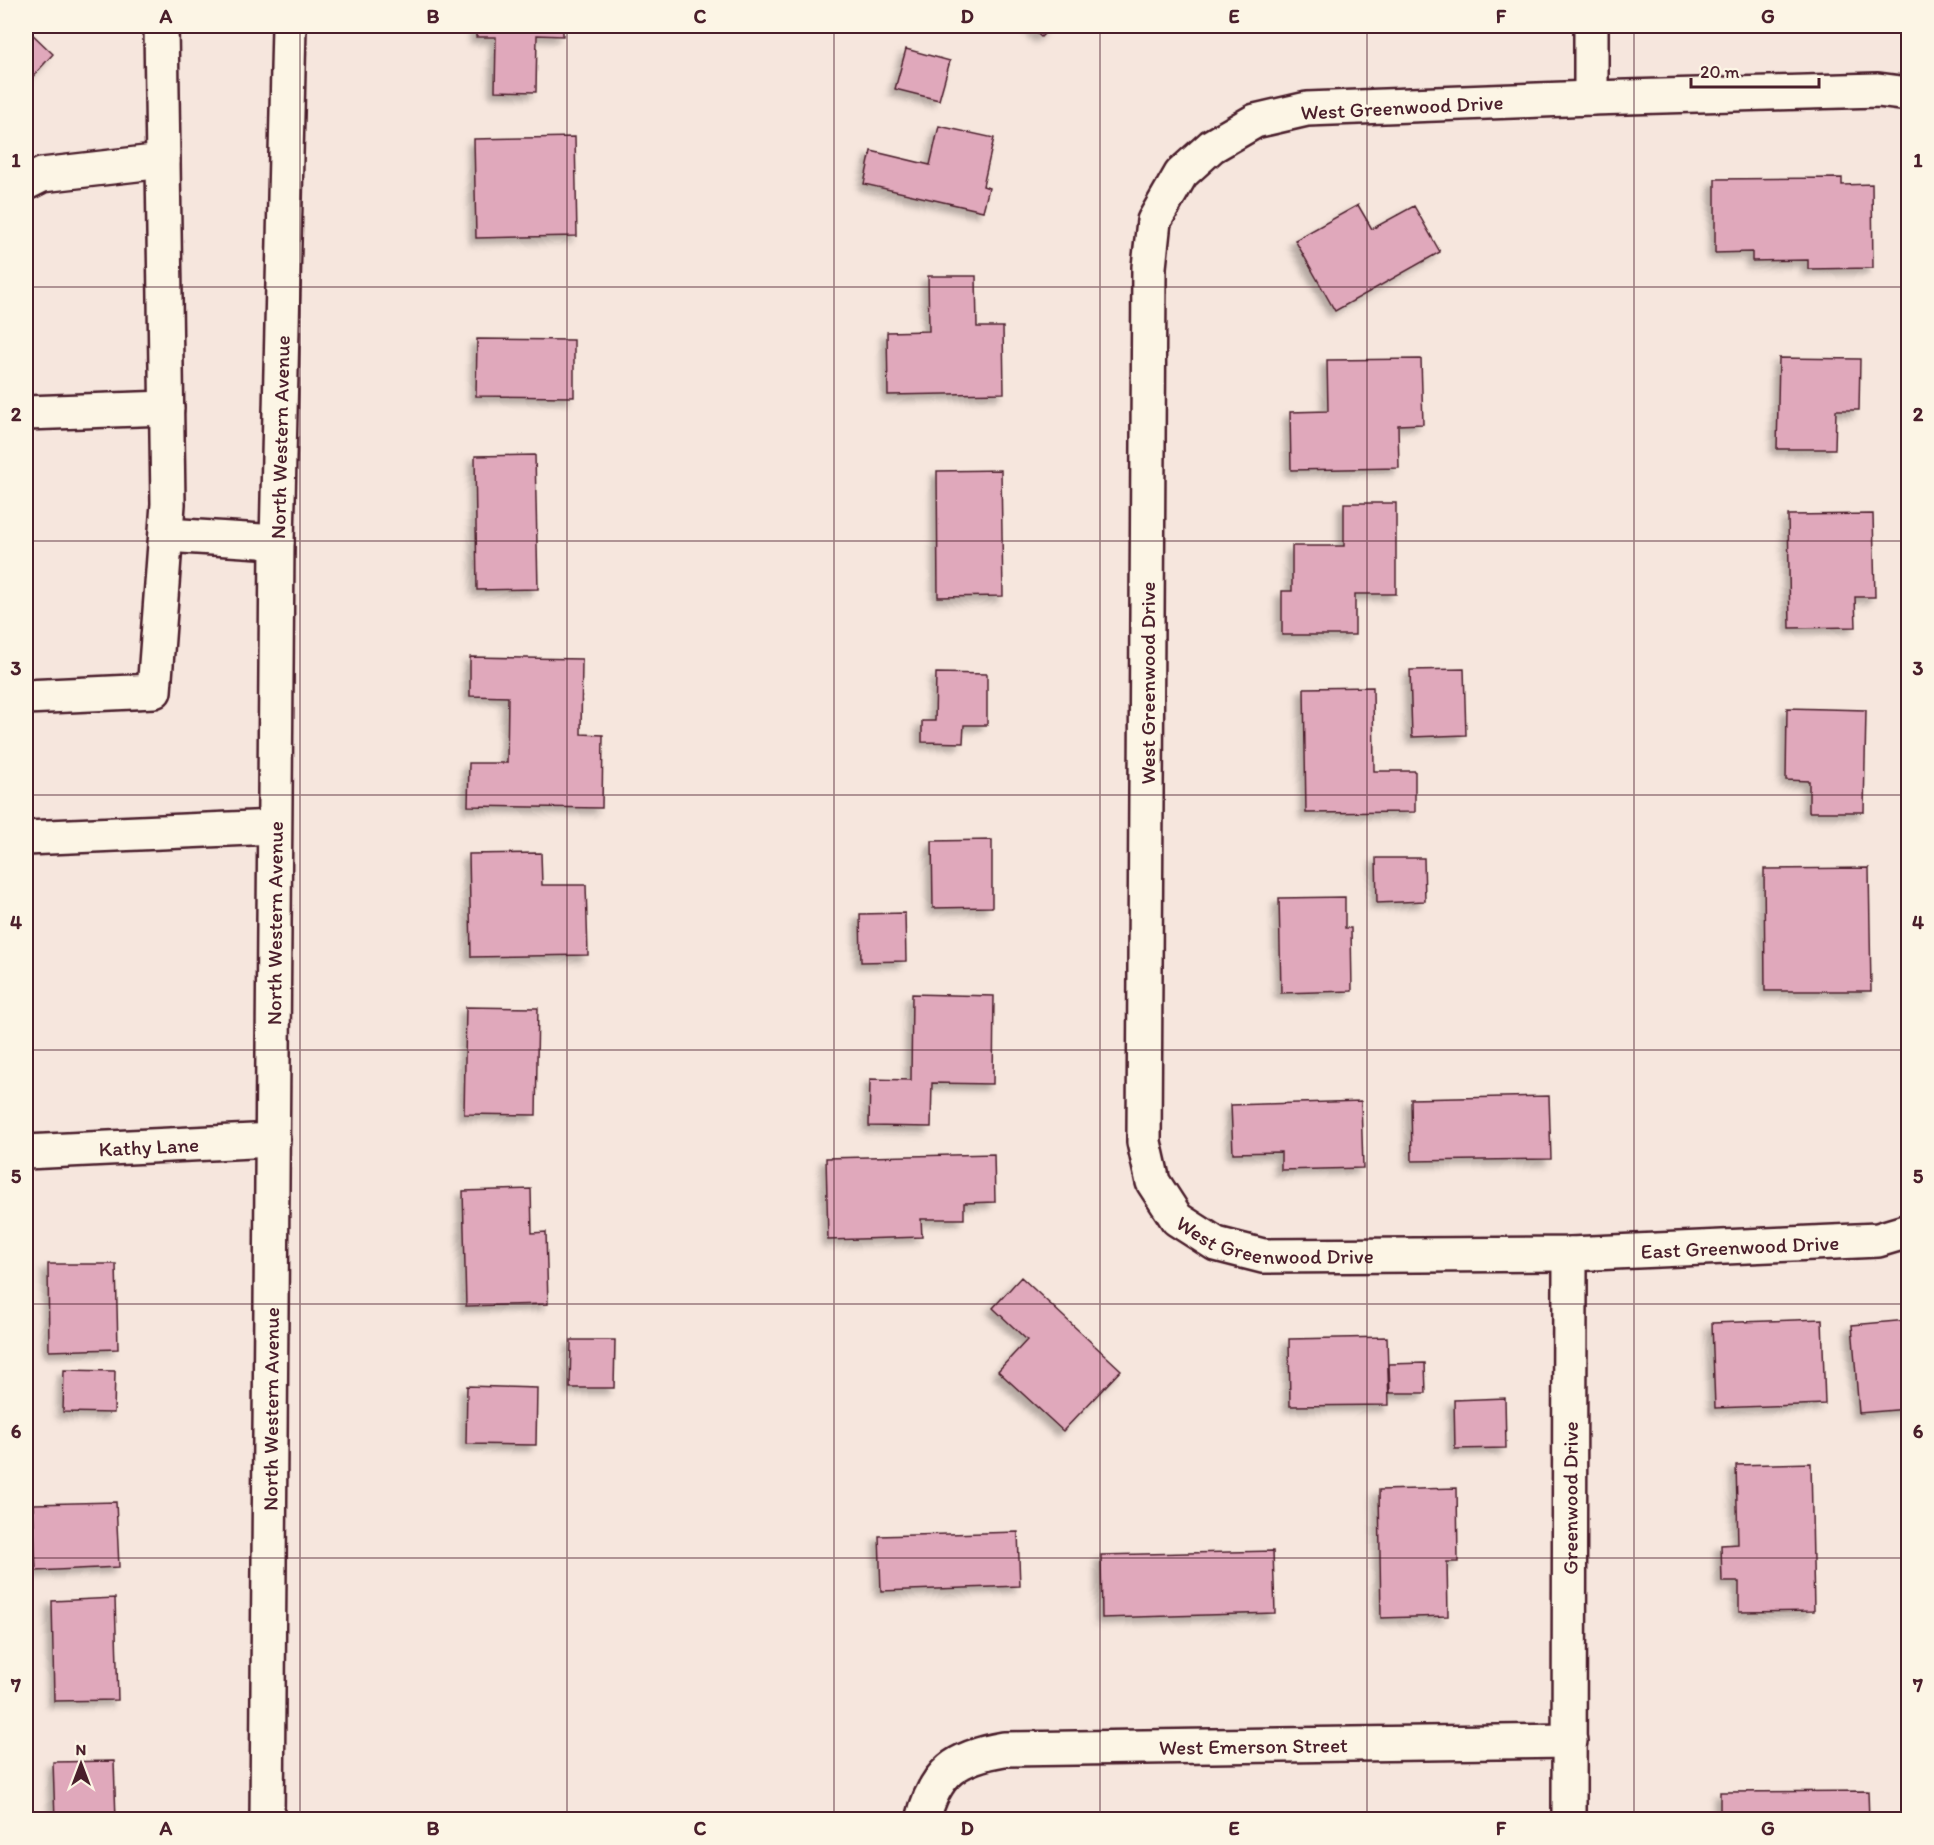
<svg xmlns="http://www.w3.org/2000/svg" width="1934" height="1845" font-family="Itim,sans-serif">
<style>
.building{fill:#e0a8bb;stroke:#4a1f2b;stroke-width:1.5;filter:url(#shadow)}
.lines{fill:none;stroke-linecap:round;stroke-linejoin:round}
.minor-casing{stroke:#4a1f2b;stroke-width:38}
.minor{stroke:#fcf5e5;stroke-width:33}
.grid{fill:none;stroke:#4a1f2b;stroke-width:1.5;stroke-opacity:0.55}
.labels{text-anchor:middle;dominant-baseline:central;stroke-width:6;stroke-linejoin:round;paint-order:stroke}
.street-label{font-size:21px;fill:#4a1f2b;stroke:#fcf5e5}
.neatline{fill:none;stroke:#4a1f2b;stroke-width:2}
.grid-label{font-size:20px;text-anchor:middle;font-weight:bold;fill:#4a1f2b}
</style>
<defs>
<filter id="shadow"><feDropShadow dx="-5.5" dy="5.5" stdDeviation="3" flood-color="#0004"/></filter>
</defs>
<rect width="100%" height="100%" fill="#f6e6dd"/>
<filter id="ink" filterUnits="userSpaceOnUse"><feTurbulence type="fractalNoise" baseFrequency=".0167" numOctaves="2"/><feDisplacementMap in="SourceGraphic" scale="12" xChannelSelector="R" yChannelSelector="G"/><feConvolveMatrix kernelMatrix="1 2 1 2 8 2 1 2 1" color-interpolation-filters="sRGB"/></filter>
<g filter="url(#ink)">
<path class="building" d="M476,26h87v10l-26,-1 -1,57 -41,-1 1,-54h-20z
M1029,26h23l-11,11z
M26,28l27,26 -27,30z
M906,49l44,12 -11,39 -44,-11z
M939,126l55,12 -11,48 6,2 -6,23 -119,-27 7,-33 59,14z
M575,137l2,99 -101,2 -2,-99z
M1842,178v7l30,-1 1,84 -65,1v-9l-56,1v-9l-37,1v-74z
M1358,205l14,24 42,-23 26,46 -105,59 -40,-71z
M928,276h48l1,51h26l1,66 -116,2 -1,-63 42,-1z
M477,339l97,1v57l-98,-1z
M1779,358l81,1 -1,51h-23l-1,39h-58z
M1421,359l2,65 -25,1 1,43 -108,2 -1,-58 38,-1 -1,-51z
M535,455l3,134 -61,1 -2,-134z
M1001,470l2,126 -65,1 -1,-126z
M1344,503h52v91h-41v41h-73v-44h10v-45h52z
M1873,514l2,83h-20l1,30 -66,1 -2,-113z
M470,657l112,2 -1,75 22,1 -1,73 -134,-2 1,-43h38l1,-66 -38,-1z
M1464,669l2,66 -54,2 -2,-67z
M936,673l51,1v51h-23l-1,18 -41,-1v-21h13z
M1373,687l1,84h41v41l-109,1 -2,-125z
M1787,708l79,2 -2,102h-55v-31l-23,-1z
M992,840v67l-59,1 -1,-67z
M541,853l1,32h44l2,70 -117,2 -2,-103z
M1376,858h48l1,43 -48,2z
M1869,868l2,123h-106l-1,-122z
M1345,897v31h6l1,63 -71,2 -2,-95z
M905,913l1,48 -45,1 -1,-48z
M912,994l82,2 -1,88 -61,-1 -1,44 -62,-1 1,-47 41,1z
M466,1007l72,1 -2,107 -72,-1z
M1549,1096l2,63 -139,2 -1,-62z
M1361,1101l2,67 -82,2v-18l-48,1 -2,-48z
M994,1154l1,48 -31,1v16h-43l1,18 -94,3 -2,-82z
M531,1189l1,44 14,-1 2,72 -82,2 -3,-115z
M48,1264h68l2,85 -69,2z
M1021,1277l100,93 -58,61 -65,-60 29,-31 -34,-32z
M1822,1319l3,85 -110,4 -3,-85z
M1908,1320v89l-49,4 -7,-88z
M1387,1337l2,68 -99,1 -1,-67z
M571,1340h44l-1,48h-44z
M1425,1363l1,30h-36l-1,-29z
M64,1370l51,1 -1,42 -51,-1z
M467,1386l70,2 -1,57 -70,-1z
M1505,1398l1,50 -51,1 -1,-49z
M1811,1463l3,148 -75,1v-30h-17l-1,-37 17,-1 -2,-79z
M1457,1488l1,74h-11l1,54 -67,2 -2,-128z
M116,1502l3,65 -83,4 -3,-67z
M1018,1532l2,54 -139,5 -2,-55z
M1273,1551l2,62 -173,5 -1,-63z
M115,1598l3,102 -64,1 -2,-100z
M114,1761l2,59h-61l-2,-58z
M1868,1791l1,29h-149v-28z"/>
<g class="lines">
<g class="minor-casing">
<g id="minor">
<path id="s1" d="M1908,94l-30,-4 -287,8 -284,11 -52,12 -43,25 -31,28 -27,47 -5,46 -5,875 9,40 24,37 39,25 47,12 307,-2 308,-14 30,-9"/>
<path d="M1591,98v-72"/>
<path d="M26,183l16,-8 121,-14"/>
<path d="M26,413l141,-5"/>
<path d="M166,535l111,7"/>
<path d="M26,697l128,-6 14,-187 -7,-478"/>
<path d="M26,838l248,-11"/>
<path id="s2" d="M26,1152l247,-12"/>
<path id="s3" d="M267,1820l10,-1278 12,-516"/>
<path id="s4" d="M923,1820c12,-48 33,-63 81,-71l566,-8"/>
<path id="s5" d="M1569,1820l1,-566"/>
</g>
</g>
<use href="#minor" class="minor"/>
</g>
</g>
<path class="grid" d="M300,26v1794M567,26v1794M834,26v1794M1100,26v1794M1367,26v1794M1634,26v1794M26,287h1882M26,541h1882M26,795h1882M26,1050h1882M26,1304h1882M26,1558h1882"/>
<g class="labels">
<g class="street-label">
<text transform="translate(1402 107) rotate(-3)">West Greenwood Drive</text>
<text stroke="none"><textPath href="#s3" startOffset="1383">North Western Avenue</textPath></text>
<text transform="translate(1147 683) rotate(-90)">West Greenwood Drive</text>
<text stroke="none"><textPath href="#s3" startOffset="897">North Western Avenue</textPath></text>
<text stroke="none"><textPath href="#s2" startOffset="123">Kathy Lane</textPath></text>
<text stroke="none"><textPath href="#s1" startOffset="1911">West Greenwood Drive</textPath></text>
<text stroke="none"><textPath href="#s1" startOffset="2379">East Greenwood Drive</textPath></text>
<text stroke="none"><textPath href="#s3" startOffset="411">North Western Avenue</textPath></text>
<text stroke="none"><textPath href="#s5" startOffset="322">Greenwood Drive</textPath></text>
<text stroke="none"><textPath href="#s4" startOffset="366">West Emerson Street</textPath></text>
</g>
</g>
<rect width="1934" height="1845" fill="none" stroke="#fcf5e5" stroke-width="66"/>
<g transform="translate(81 1764)" stroke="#fcf5e5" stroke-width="4.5" paint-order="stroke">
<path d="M0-4.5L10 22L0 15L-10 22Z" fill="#4a1f2b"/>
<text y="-9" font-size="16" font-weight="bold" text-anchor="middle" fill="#4a1f2b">N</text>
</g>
<path d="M1691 78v9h128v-9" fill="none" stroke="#4a1f2b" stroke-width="3"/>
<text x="1700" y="78" font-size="18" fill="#4a1f2b" stroke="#fcf5e5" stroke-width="4.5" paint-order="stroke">20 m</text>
<rect x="33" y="33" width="1868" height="1779" class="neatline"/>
<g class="grid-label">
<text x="166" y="23">A</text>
<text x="433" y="23">B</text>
<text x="700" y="23">C</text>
<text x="967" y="23">D</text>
<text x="1234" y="23">E</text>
<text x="1501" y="23">F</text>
<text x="1768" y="23">G</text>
<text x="16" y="167">1</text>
<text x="1918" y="167">1</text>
<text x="16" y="421">2</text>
<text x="1918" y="421">2</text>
<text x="16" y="675">3</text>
<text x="1918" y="675">3</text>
<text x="16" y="929">4</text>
<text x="1918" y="929">4</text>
<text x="16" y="1183">5</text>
<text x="1918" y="1183">5</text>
<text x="16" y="1438">6</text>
<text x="1918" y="1438">6</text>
<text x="16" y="1692">7</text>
<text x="1918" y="1692">7</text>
<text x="166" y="1835">A</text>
<text x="433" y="1835">B</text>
<text x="700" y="1835">C</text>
<text x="967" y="1835">D</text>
<text x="1234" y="1835">E</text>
<text x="1501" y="1835">F</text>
<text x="1768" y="1835">G</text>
</g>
</svg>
